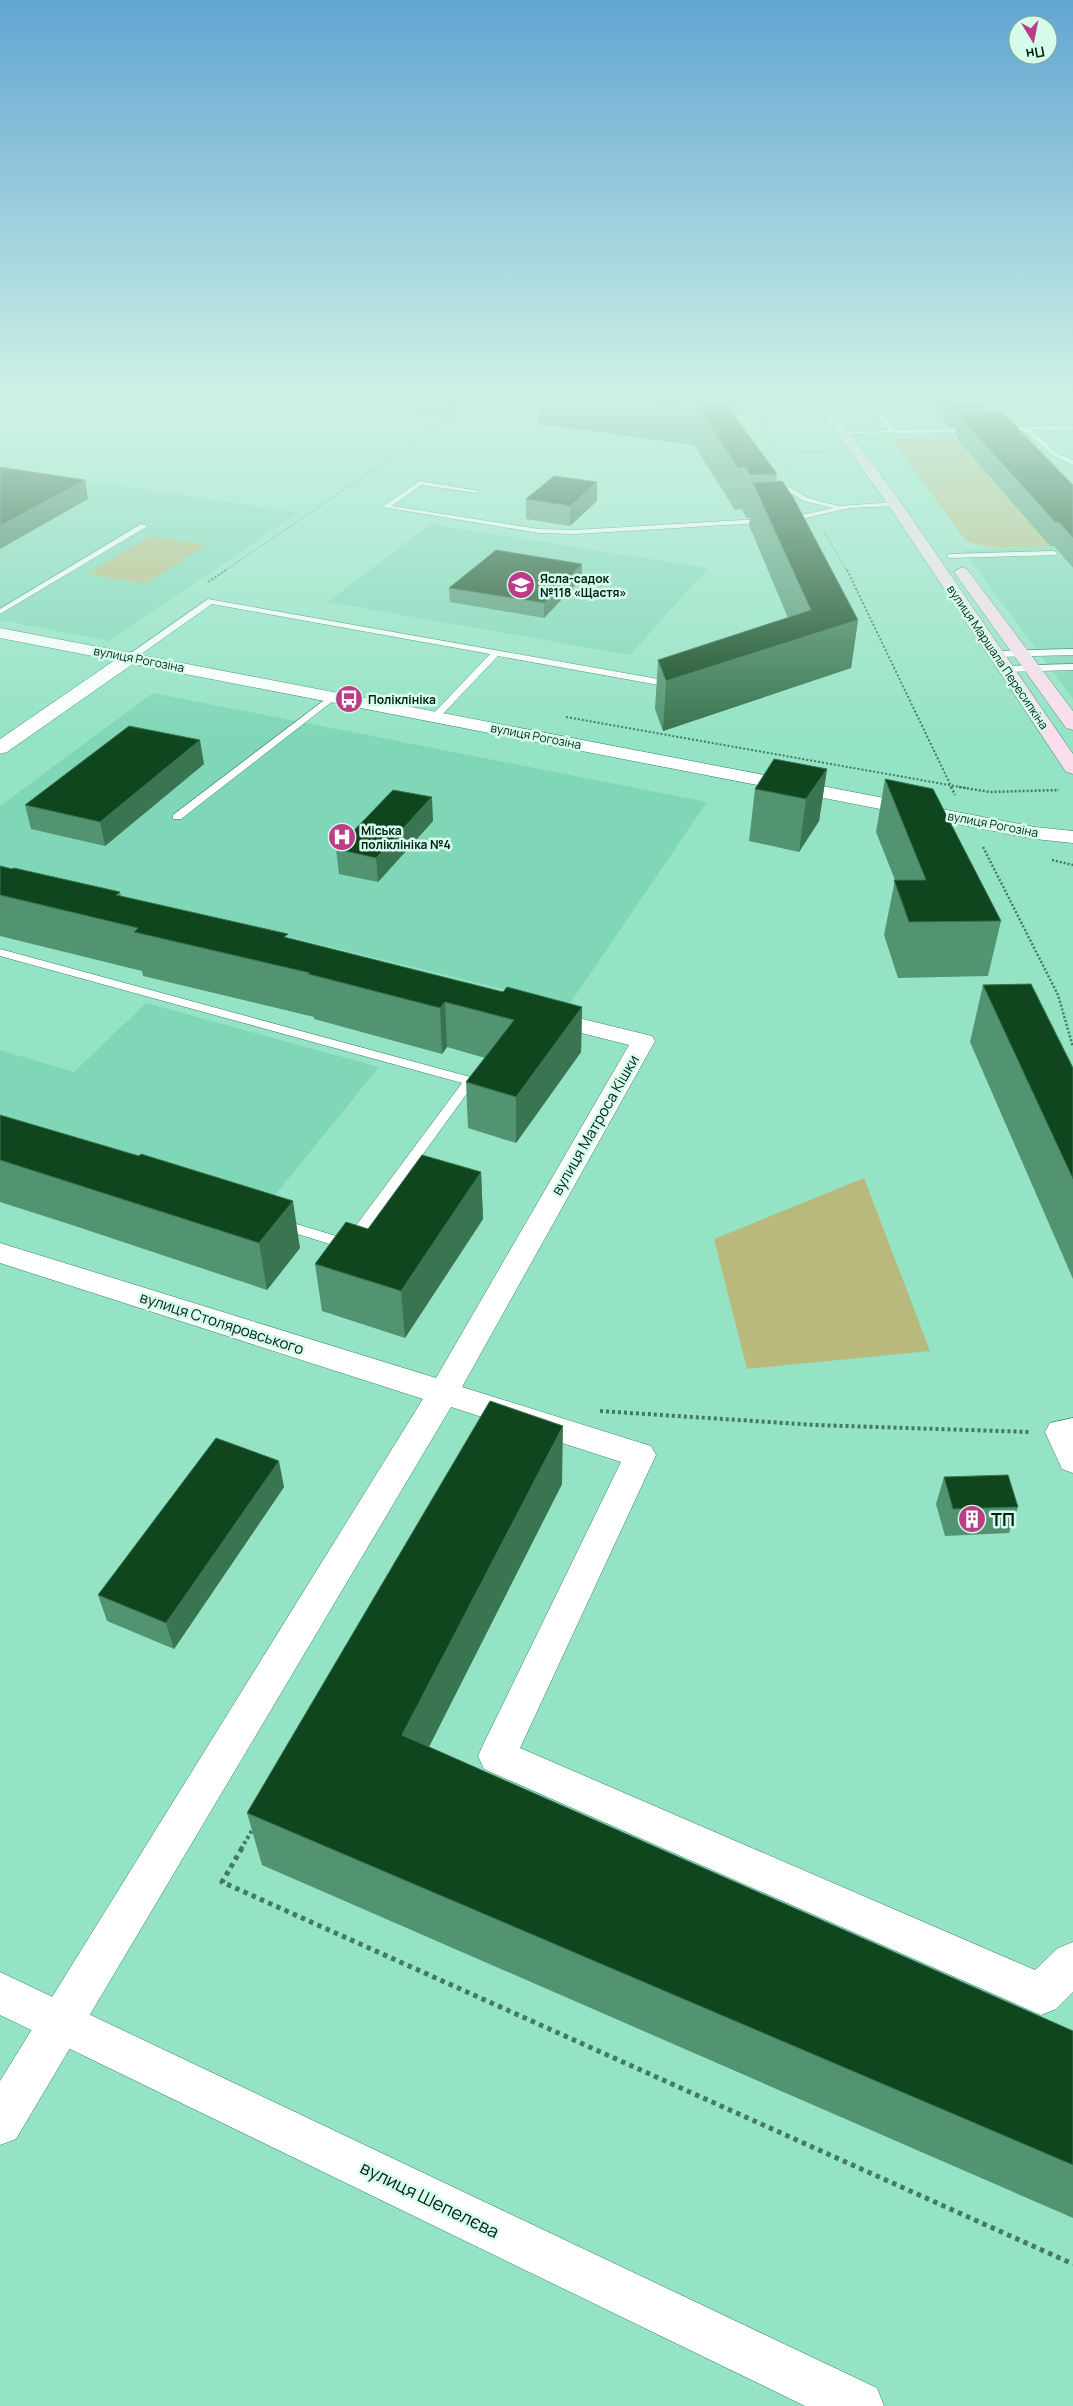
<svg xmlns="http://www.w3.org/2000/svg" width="1073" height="2406" font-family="Manrope,sans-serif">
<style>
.built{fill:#80d7b7}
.green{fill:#b9b97d}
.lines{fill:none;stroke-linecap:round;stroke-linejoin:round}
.service-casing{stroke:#36846a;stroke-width:1}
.minor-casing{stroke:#36846a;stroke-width:1}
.tertiary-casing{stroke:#36846a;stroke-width:1}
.secondary-casing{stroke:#36846a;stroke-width:1}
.path-far4{stroke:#437966;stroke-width:1;stroke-dasharray:1 1;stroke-linecap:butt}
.path-far3{stroke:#437966;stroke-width:2;stroke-dasharray:2 2;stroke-linecap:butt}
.path-far2{stroke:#437966;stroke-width:2.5;stroke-dasharray:2 2;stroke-linecap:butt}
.path-far1{stroke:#437966;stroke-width:4;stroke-dasharray:3 3;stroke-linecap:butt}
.path{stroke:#437966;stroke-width:5;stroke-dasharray:4.5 4.5;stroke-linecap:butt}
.service{fill:#fff;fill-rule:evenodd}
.minor{fill:#fff;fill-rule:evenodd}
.tertiary{fill:#fff;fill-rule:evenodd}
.secondary{fill:#fbdded;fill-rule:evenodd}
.wall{fill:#529472}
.shaded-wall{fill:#387550}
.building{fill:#10461e;stroke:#387550}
.labels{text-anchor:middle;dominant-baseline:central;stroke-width:5;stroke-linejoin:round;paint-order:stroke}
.far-poi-label{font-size:12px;font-weight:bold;fill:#002117;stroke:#d6fbeb;text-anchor:start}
.far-street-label{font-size:12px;fill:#002117;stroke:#d6fbeb}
.street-label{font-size:15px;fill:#002117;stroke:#d6fbeb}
.near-poi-label{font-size:18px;font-weight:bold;fill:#002117;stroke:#d6fbeb;text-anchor:start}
.near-street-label{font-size:18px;fill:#002117;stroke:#d6fbeb}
</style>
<rect width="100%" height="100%" fill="#95e3c5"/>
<path class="built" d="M0,467l298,46 -189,128 -109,-21z
M430,524l278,44 -78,87 -302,-53z
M1073,545v154l-110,-149z
M153,693l554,109 -138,203 -569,-138v-61z
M146,1003l233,64 -113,139 -266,-83v-73l74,22z"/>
<path class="green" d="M953,437l5,3 92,106 -59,2 -25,-7 -75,-103z
M150,536l56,9 -60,39 -58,-10z
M864,1178l66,173 -183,18 -33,-130z"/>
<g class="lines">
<g class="service-casing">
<path id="service" d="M468,399h19l73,12 -3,2z
M864,399h6l25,31 80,-2 3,2 -3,2 -134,2 2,-3 45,-1z
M1073,426v4h-41l26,24 15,6v5l-19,-9 -30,-25h-23l-3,-2 3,-2z
M771,477l37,21 31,8 56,-4 4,2 -4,2 -45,2 -58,13 -217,13 -36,-1 -157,-26 38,-26 59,10 -3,2 -55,-8 -29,21 147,23 36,1 217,-13 41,-9 -29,-7 -35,-21z
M141,524l7,2 -148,88v-5z
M1053,551l4,2 -1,2 -106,3 -4,-2 4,-2z
M208,599l467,83 4,3 -4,3 -177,-32 -59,62 -3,1 -5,-3 2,-2 57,-60 -278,-50 -78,55h-6v-4z
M1073,649v6l-78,2 -4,-3 4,-3z
M1073,664v6l-68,2 -4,-3 4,-3z
M331,695l7,2 -157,122h-8v-4z
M0,949l474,129 2,3 -122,168 -5,1 -74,-23 -2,-3 7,-5 66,20 116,-156 -462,-127z"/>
</g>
<g class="minor-casing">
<path id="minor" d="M131,652l6,1 3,4 -3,4 -130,91 -7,2v-15l125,-86z
M546,1010l106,26 3,5 -193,346 189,59 5,9 -136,293 515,222 23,-22 15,-6v50l-17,17 -15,6 -557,-246 -6,-13 6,-13 137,-281 -170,-55 -435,732 -16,6v-64l423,-682 -423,-136v-20l436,135 193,-333 -91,-23 -4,-5 4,-5z
M1073,1418v55l-11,-4 -17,-37 5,-9z"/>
</g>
<g class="tertiary-casing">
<path id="tertiary" d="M0,628l1035,199 38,4v12l-38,-4 -1035,-201z
M0,1972l877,416 7,18h-79l-805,-391z"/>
</g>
<g class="secondary-casing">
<path id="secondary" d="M812,399h13l75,102 173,253v20l-7,-2 -177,-266z
M962,567l5,2 106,142v19l-7,-2 -112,-156z"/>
</g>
<path class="path-far4" d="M316,399l135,18
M751,404l16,31 22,32
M743,434l24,1
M781,453l49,-1
M823,530l24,41
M224,571l227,-154"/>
<path class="path-far3" d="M847,570l105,218
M208,582l18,-12
M566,717l400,71"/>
<path class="path-far2" d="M951,787l4,8
M959,787l31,5 69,-2
M983,847l75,148 15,52
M1052,860l21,5"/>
<path class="path-far1" d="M600,1411l215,14 215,7
M241,1849l13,-22"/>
<path class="path" d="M242,1848l-20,34 851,382"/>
<use href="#service" class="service"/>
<use href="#minor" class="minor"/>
<use href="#tertiary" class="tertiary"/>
<use href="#secondary" class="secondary"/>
</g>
<path class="wall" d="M351,399h116v1l-18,13z
M538,399h206l-1,15h-11l45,60 -1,7 82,139 -7,48 -188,63 -8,-22 3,-49 130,-42 -39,-93 1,-7h-4l-4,-9 -7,1 -41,-65 -156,-21z
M925,399h54l10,11 -1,2 85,73v83l-19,-22h-4l-92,-106v-3l-3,-3 2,-7h-8z
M597,482v19l-27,25 -44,-7v-20z
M582,564v14l-38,40 -94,-16 -1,-14z
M204,764l-99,82 -74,-17 -6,-24z
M827,769l-8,52 -20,31 -50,-11 6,-52z
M885,779l116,142 -13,55 -90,2 -14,-43 11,-55 -19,-48z
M433,821l-55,61 -39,-8 -3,-25z
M0,866l120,26 1,4 382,96 79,15 -1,45 -65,91 -48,-15 -2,-46 19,-24 -38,-11 -5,7 -128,-35v-2l-171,-41 -1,-5 -142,-35z
M983,985l90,83v211l-103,-237z
M0,1115l300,133 -33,42 -195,-65 -72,-23z
M481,1172l2,47 -78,119 -83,-27 -7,-47 53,-35z
M944,1477l74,30 -9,26 -64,3 -9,-32z
M562,1484l-133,263 644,284v187l-811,-353 -15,-52z
M284,1487l-110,162 -67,-28 -9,-26z"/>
<path class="shaded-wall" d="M449,399h18v1l-18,13z
M85,480l3,19 -88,50v-23z
M597,482v19l-27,25v-20z
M582,564v14l-38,40v-15z
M858,620l-7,48 -188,63 3,-50z
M200,740l4,24 -99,82 -5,-24z
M827,769l-8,52 -20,31 7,-53z
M432,797l1,24 -55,61 -2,-24z
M445,1002l2,45 -5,7 -2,-46z
M582,1007l-1,45 -65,91v-46z
M481,1172l2,47 -78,119 -4,-47z
M293,1201l7,47 -33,42 -8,-47z
M563,1426l-1,58 -154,304 -6,-53z
M279,1461l5,26 -110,162 -8,-26z"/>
<path class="building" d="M650,399h72l55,75 -27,1 -4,-8 -8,1 -41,-63z
M942,399h37l10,11 -37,1z
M1002,412l71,73v53l-14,-16h-4l-94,-104h3l-5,-5z
M0,467l85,13 -85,46z
M554,476l43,6 -27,24 -44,-7z
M782,481l11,16 65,123 -192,61 -8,-21 153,-50 -58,-127z
M496,550l86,14 -38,39 -95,-15z
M129,726l71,14 -100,82 -75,-17z
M774,759l53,10 -21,30 -51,-10z
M885,779l48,10 68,132 -92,1 -15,-42h32z
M393,790l39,7 -56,61 -40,-9z
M0,866l12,3 2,-1 106,24 -4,3 172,39 -4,3 219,55 4,-5 75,20 -66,90 -50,-15 48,-62 -69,-18 -5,6 -132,-34 2,-1 -176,-41 4,-4 -138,-33z
M1031,984l42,84v111l-90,-194z
M0,1115l139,41 2,-2 152,47 -34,42 -259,-83z
M422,1155l59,17 -80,119 -86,-27 31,-42 22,7z
M490,1401l73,25 -161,309 671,296v134l-826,-352z
M216,1438l63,23 -113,162 -68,-28z
M1008,1475l10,32 -65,2 -9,-32z"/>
<linearGradient id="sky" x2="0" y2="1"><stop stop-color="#61a5d2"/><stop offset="0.54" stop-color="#cff2e5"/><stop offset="1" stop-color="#cff2e5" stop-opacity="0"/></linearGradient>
<rect width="1073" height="736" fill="url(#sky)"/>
<defs>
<g id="school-disc" transform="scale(1.4375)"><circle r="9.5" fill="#bb3c87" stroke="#d6fbeb"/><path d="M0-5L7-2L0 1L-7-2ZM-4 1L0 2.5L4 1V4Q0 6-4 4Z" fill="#fff"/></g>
<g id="bus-disc" transform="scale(1.4375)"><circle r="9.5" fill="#bb3c87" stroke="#d6fbeb"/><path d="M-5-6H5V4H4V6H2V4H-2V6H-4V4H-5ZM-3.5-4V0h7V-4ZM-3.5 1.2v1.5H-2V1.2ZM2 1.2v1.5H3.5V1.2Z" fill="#fff"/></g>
<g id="hospital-disc" transform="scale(1.4375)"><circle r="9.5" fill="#bb3c87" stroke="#d6fbeb"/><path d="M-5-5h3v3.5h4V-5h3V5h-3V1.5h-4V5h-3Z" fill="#fff"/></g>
<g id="building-disc" transform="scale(1.4375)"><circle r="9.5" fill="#bb3c87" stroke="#d6fbeb"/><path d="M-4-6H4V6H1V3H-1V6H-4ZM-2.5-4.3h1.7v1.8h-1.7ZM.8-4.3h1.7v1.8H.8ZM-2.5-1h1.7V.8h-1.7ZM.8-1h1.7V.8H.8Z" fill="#fff"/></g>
</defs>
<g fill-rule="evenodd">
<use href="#school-disc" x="521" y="585"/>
<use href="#bus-disc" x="349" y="699"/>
<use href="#hospital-disc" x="342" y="837"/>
<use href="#building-disc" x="972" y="1519"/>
</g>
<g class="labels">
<g class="far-poi-label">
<text x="540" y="578">Ясла-садок<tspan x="540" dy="14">№118 «Щастя»</tspan></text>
<text x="368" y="699">Поліклініка</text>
<text x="361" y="830">Міська<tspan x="361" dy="14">поліклініка №4</tspan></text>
</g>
<g class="far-street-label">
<text transform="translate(998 657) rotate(56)">вулиця Маршала Пересипкіна</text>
<text transform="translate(139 659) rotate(11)">вулиця Рогозіна</text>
<text transform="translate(536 736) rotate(11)">вулиця Рогозіна</text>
<text transform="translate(993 824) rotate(11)">вулиця Рогозіна</text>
</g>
<g class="street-label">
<text transform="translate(595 1125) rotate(-60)">вулиця Матроса Кішки</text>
<text transform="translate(222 1323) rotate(18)">вулиця Столяровського</text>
</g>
<g class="near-poi-label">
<text x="991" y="1519">ТП</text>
</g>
<g class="near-street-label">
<text transform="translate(430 2199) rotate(26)">вулиця Шепелєва</text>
</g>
</g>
<g transform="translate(1033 40) rotate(170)"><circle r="24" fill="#d6fbeb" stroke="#80a496"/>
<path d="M0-4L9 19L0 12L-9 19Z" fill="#bb3c87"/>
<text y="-8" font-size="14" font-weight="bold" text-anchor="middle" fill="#002117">Пн</text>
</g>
</svg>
